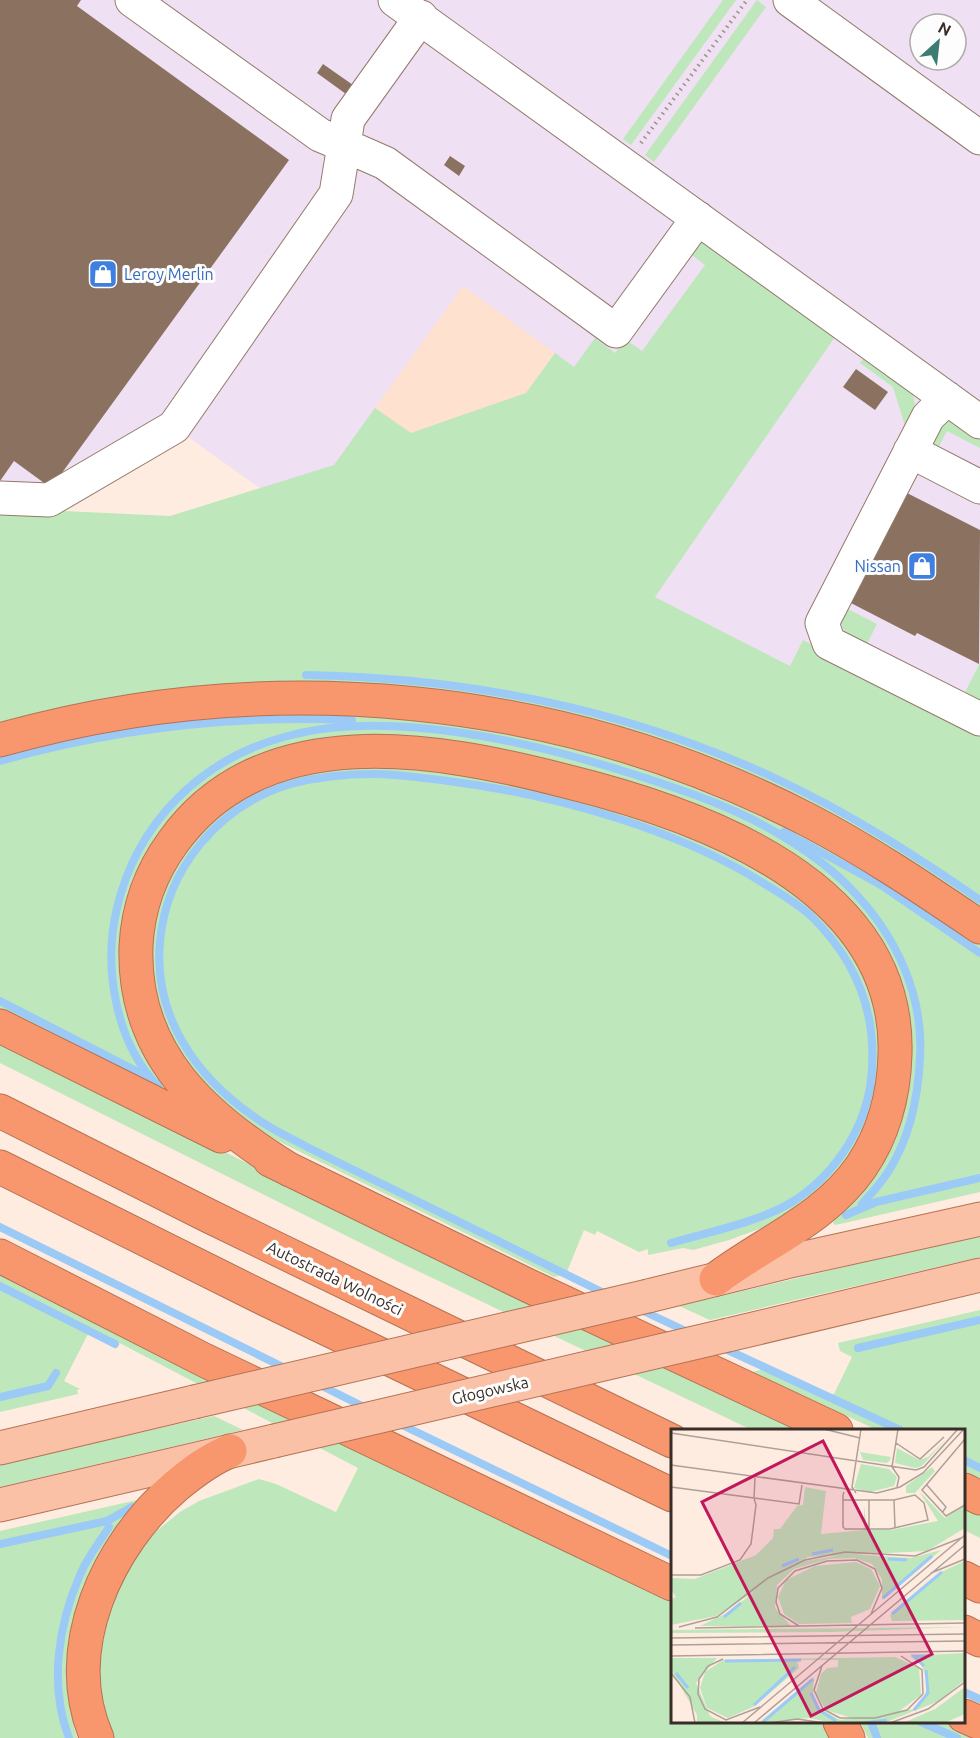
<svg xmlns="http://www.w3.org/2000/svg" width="980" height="1738" font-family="Ubuntu,sans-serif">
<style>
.commercial{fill:#efe0f3;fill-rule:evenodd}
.built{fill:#ffe1cf}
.green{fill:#bee7bb}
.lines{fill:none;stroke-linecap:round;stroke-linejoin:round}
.stream{stroke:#9bcaf7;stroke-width:8}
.building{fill:#8a7160}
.minor-casing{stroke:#947a6a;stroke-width:35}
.major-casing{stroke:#b57254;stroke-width:35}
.highway-casing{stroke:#b57254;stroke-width:35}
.path{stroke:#9f9188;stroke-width:4;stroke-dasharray:1.5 4.5;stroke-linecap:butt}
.minor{stroke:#fff;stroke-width:33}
.major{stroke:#fbc1a7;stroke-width:33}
.highway{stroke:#f8976d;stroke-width:33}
.major-bridge-casing{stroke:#b57254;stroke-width:35;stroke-linecap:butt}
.major-bridge{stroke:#fbc1a7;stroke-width:33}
.labels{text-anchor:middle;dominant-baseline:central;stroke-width:6;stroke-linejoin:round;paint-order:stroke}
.shop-label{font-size:16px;fill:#366cbe;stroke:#fdfdfd;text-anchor:start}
.street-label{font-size:16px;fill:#392e27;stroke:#fdfdfd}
.inset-river{fill:none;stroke:#9bcaf7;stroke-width:3}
.inset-road{fill:none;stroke:#afa097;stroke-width:1.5}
.view{fill:#c2185b;fill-opacity:0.15;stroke:#c2185b;stroke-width:3}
.inset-edge{fill:none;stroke:#392e27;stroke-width:3}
</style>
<rect width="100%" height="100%" fill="#feece1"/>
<path class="commercial" d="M0,0h980v764l-325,-167 -395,-109 -86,-61 -125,73 -49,-2zM920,24h36v36h-36z"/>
<path class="built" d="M463,286l92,67 -29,40 -115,40 -36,-25z"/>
<path class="green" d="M723,0h13l-105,145 -8,-6z
M757,0l9,7 -112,155 -9,-7z
M706,242l131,92 -182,263 135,69 13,-26 150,76 27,-53v247l-168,-104 -483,-123 -73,1 -88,7 -168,34v-217l170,8 164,-51 41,-57 36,25 115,-40 29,-40 19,14 21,-29 20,15 10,-14 17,12 63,-86 -17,-13 11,-9z
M866,355l46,34 4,23 -9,20 -14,-45 -33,-24z
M950,420l30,18v10l-33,-17 -10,19 -5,-5 10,-22z
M844,607l33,17 -11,22c-20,-12 -29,-15 -22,-39z
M329,708l242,33 201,73 208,127v251l-140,32 -5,1 -2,-2 78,-170v-18l-7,-38 -71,-111 -35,-27 -107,-54 -401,-59 -46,17 -36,20 -25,22 -11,12 -11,15 -20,34 26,227 -167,-80v-262l118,-27z
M413,767l107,17 137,40 69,28 71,42 45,44 28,50 11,49 -7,68 -20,46 -35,41 -49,33 -41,15 -36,10 -10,-2 -35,7v-6l-9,3 -42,-21 -2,4 -11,-5 -18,44 -12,3 -276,-136 -37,-23 -48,-44 -29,-49 -13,-49 2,-49 14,-48 37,-53 52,-37 71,-20z
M0,1040l434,216 365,174h-47l-349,-166 -403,-201z
M980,1235v22l-270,63 -31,-14z
M0,1274l398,197 274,131v120h157l8,16h-729l-8,-22 -2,-79 34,-78 22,-26 26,-21 19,-11 60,-22 17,5 60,28 22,-44 -267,-140 -27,53 16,8 -3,1 1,4 -78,18z
M980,1310v169l-16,-8v-41h-87l-125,-58 20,-5 59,28 3,-1 18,-37 -12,-6 -2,-8z
M214,1416l29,14 -243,57v-23z
M146,1498c-18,23 -38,46 -53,70 -8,13 -13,28 -17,43 -13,46 -11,81 1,127h-77v-207z
M964,1507l16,8v23l-16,-8z
M860,1722h86l34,16h-112z"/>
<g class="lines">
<path class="stream" d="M306,675c166,3 324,34 475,106 70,33 135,75 199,119
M0,761c117,-33 231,-46 352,-41
M784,832l97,53 99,68
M0,1001l146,75
M158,1086c-43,-44 -55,-120 -41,-178 20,-85 83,-148 167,-171 103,-30 252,6 352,38 50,16 103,34 148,62 23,14 48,32 67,52 44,45 73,105 69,169 -2,40 -10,80 -32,114 -7,11 -17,22 -26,32
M846,1215l30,-13 104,-24
M0,1227l287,142
M0,1286l115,58
M608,1295l-299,-147c-18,-10 -37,-18 -53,-30 -59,-40 -103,-101 -96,-176 6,-73 59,-137 131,-158 26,-7 55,-10 82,-10 25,0 50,4 75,7 104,13 231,48 320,105 15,9 30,18 43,30 48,47 69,104 59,171 -8,47 -38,90 -78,115 -33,20 -83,30 -121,41
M639,1309l51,24
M721,1347l179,83
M858,1348l122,-28
M318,1384l50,25
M0,1397l48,-11 8,-13
M396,1422l276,134
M964,1460l16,8
M0,1544l107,-23 25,-14
M964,1692l16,7
M871,1722l6,16
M921,1722l36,16
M69,1738c-20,-52 -11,-113 11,-163 7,-17 19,-32 29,-48"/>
</g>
<path class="building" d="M0,0h81l-4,6 212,154 -238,328 -37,-27 -14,20z
M323,64l30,21 -7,9 -29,-21z
M450,156l15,10 -6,10 -15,-11z
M856,369l32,23 -13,18 -32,-23z
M903,491l77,39 -1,134 -62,-31 -2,3 -68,-35z"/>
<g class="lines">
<g class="minor-casing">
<path id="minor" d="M395,0l585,422
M790,0l190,138
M421,17l-73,102 -4,26 41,18 231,168 82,-113
M947,398l-19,19 -106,206 7,20 151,76
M910,451l70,36
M0,498l49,2 125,-73 162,-233 8,-49 -24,-10 -188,-135"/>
</g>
<g class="major-casing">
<path id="major" d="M648,1296l138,-34 194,-43
M728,1335l252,-60
M0,1448l194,-46
M0,1505l274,-64"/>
</g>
<g class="highway-casing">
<path id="highway" d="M0,740c268,-76 560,-48 808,80 60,31 116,69 172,107
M0,1026l221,110
M0,1111l209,105 463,225
M270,1160l257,125 309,145
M0,1167l263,131 409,197
M290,1170c-85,-52 -158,-116 -154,-224 2,-38 15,-74 37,-104 90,-126 264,-94 392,-61 135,33 335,104 330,273 -1,41 -11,79 -34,113 -36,52 -96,75 -145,112
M0,1256l204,104 468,224
M964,1490l16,8
M964,1578l16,8
M964,1632l16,8
M964,1716l16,7
M840,1722l8,16
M97,1738c-39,-89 11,-194 79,-252 17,-14 34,-27 54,-35"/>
</g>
<path class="path" d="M641,143l106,-143"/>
<use href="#minor" class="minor"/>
<use href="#major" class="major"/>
<use href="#highway" class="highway"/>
<g class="major-bridge-casing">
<path id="major-bridge" d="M194,1402l454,-106
M274,1441l454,-106"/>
</g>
<use href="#major-bridge" class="major-bridge"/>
</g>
<defs>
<g id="shop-square" transform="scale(1.5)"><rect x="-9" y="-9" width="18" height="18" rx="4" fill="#3f7fe0" stroke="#fdfdfd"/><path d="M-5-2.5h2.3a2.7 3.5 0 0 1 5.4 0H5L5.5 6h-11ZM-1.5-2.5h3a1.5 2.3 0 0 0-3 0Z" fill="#fff"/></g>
</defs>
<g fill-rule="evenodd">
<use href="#shop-square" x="103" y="274"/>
<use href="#shop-square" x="922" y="566"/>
</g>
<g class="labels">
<g class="shop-label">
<text x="124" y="274">Leroy Merlin</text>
<text x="901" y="566" text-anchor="end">Nissan</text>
</g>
<g class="street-label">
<text transform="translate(335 1278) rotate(26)">Autostrada Wolności</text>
<text transform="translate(490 1390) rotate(-13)">Głogowska</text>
</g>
</g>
<g transform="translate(671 1429)">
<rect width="294" height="294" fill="#feece1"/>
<path d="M275,10l-24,27 -7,2 -20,-5 2,-15 22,12 9,-3zM189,23l31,5 -1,3 -3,3 -24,-3zM190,35l28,5 8,8 -3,9 -24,6 -16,-4zM261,38l3,4 -20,22h-9v-7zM134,58l21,4 -5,43 43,-4v-24l3,24h24l47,-9 -19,-30 26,27 20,-12v22l-38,23 -119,6 -92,59 -45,9v-26l5,-2 -5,-7v-12l24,1 61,-24 17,-17 1,-9h6l17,-23 6,-1zM270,121l-59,50v-21l-10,-15 -18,-6 -25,1 -35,10 -17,16 -2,23 16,18h-91l27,-13 49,-38 29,-14 43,-7 63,4zM294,132v59l-73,1 -2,-6 49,-42zM185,133l15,7 9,17 -10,23 -19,8 1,6 -53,1 -15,-10 -6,-17 8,-17 29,-14zM294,198l-134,5 -160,1v-3zM294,224v27l-26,21 -50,20 -55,2 -25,-5 -50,5 55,-46 -1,19 5,11 22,13 74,-11 11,-14 3,-13 -6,-16 -12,-10zM224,228l24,11 2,27 -23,17 -46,6 -26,-8 -10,-17 5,-19 6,-6 11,-1v-7h-41l2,8 -44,38 -27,12 -21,-10 -7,-20 5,-16 18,-12zM0,229h46l-21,25 14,33 13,6 16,-1 -42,2v-8l-26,-45zM294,258v27l-21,9h-41l32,-14z" fill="#bee7bb"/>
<path class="inset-river" d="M141,125l21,-4M217,130l19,1M111,137l17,-7M212,169l49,-42M221,185l50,-42M53,188l17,-14M54,232l76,-1M253,237l-10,-10h14M5,244l12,15M140,264l8,17 17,11M83,276l41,-38M243,281l14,-17 -2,-23M92,293l50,-43M193,294l23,-3"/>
<path class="inset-road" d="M153,0l36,9M0,4l245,37 8,-3 34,-38M294,10l-43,51 24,26 19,-11M225,14l24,16 24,-22M0,36l206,28 23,-6 23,-14 41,-44M84,49l-1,20 45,6 3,-19M255,55l20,23 -4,6M0,58l83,11 2,7 -5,39 -11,16 -39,15h-30M226,58l2,-10 -7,-10 6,-38M185,64l-4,-6 9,-58M172,71h51l21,-5 9,8 4,17 -38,9h-45l-2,-2v-32l1,-3M198,71v29M223,71l1,28M260,144l34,-14M128,197l-19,-12 -4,-12 2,-14 17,-17 32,-10 30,-1 18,9 7,19 -11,26M8,198l38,-10 51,-39 37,-18 40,-8 70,4 46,-18M24,199l270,-5M0,209l294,-4M0,216l294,-4M0,227l294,-5M52,230l-15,7 -9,13 -1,15 7,15 21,11 34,-13M151,237l-8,24 9,19 17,9h35l32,-8 16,-16 -1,-24 -21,-14M0,244l19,24 5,26M71,294l223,-188M83,294l211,-178M98,294l28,-4 28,4M219,294l38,-14 37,-27"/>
<path class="view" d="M152,12l109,213 -121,62 -109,-214z"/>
<rect width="294" height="294" class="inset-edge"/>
</g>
<g transform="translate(938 42) rotate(27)"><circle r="28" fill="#fdfdfd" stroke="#afaaa7" stroke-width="1.5"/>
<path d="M0-4.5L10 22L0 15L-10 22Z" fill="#3b7e71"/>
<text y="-9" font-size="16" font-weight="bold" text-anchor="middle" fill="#392e27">N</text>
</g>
</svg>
